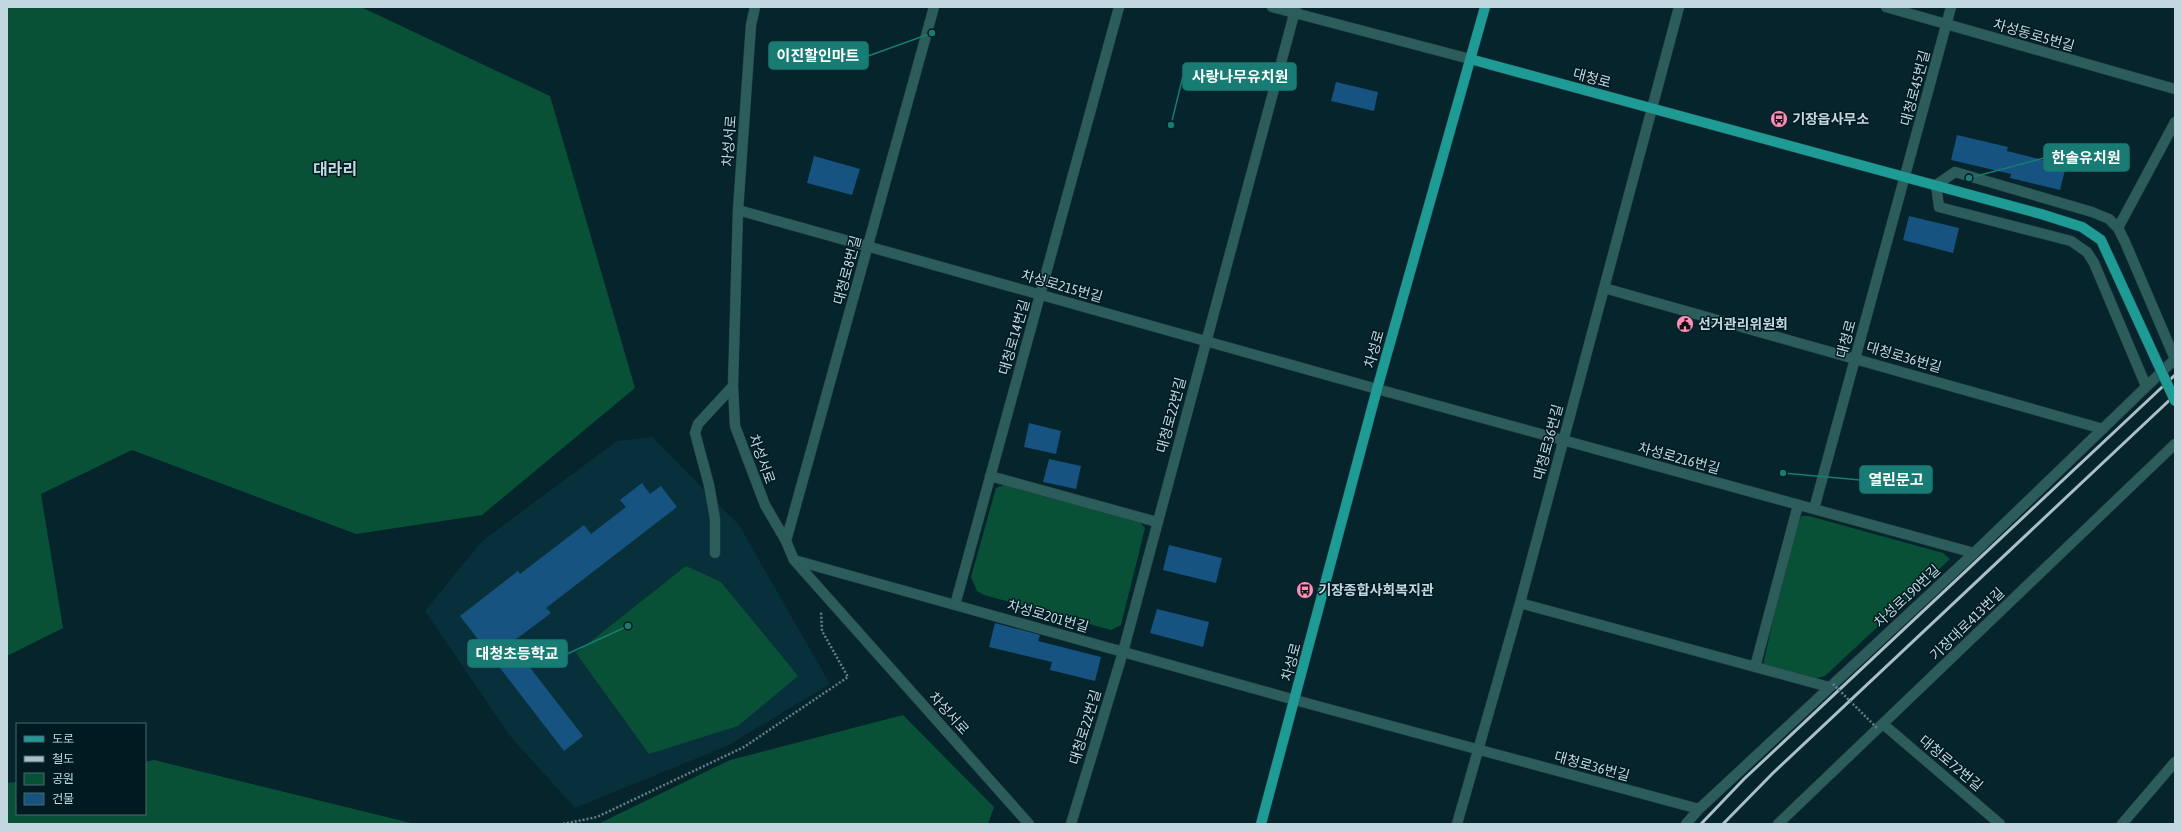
<svg xmlns="http://www.w3.org/2000/svg" width="2182" height="831" font-family="'Asap Condensed','Noto Sans KR',sans-serif">
<style>
.built{fill:#08303a}
.green{fill:#095136}
.building{fill:#165380}
.lines{fill:none;stroke-linecap:round;stroke-linejoin:round}
.minor-casing{stroke:#234148;stroke-width:11}
.major-casing{stroke:#234148;stroke-width:11}
.path{stroke:#657f86;stroke-width:2.5;stroke-dasharray:2 2;stroke-linecap:butt}
.minor{stroke:#2c5d5a;stroke-width:10}
.major{stroke:#1e9b95;stroke-width:10}
.rail{stroke:#aac0c6;stroke-width:3}
.major-bridge-casing{stroke:#234148;stroke-width:11;stroke-linecap:butt}
.path-bridge{stroke:#657f86;stroke-width:2.5;stroke-dasharray:2 2;stroke-linecap:butt}
.major-bridge{stroke:#1e9b95;stroke-width:10}
.labels{text-anchor:middle;dominant-baseline:central;stroke-width:3;stroke-linejoin:round;paint-order:stroke}
.street-label{font-size:14px;fill:#c3d8de;stroke:#001a22}
.poi-label{font-size:14px;font-weight:bold;fill:#c3d8de;stroke:#001a22;text-anchor:start}
.quarter-label{font-size:16px;font-weight:bold;fill:#c3d8de;stroke:#001a22}
.leader{fill:none;stroke:#187b74;stroke-width:1.5}
.callout-dot{fill:#187b74;stroke:#001a22;stroke-width:1.5}
.callout{fill:#187b74;stroke:#187b74;stroke-width:1.5}
.callout-label{font-size:15px;text-anchor:middle;font-weight:bold;fill:#fff}
</style>
<rect width="100%" height="100%" fill="#05242c"/>
<path class="built" d="M652,437l87,88 91,159 -103,62 -152,62 -65,-72 -85,-125 57,-70 135,-100z"/>
<path class="green" d="M7,7h354l189,89 85,292 -153,127 -126,19 -224,-84 -91,44 22,134 -56,28z
M1009,483l129,37 7,8 -24,97 -10,5 -127,-35 -7,-4 -6,-14 25,-89z
M1802,516h7l134,37 7,6 -125,117 -11,3 -51,-14 31,-138z
M686,566l35,16 77,94 -60,50 -89,28 -73,-101z
M903,715l91,92 -6,17h-390l132,-64z
M154,760l261,64h-408v-41l10,-1v32h128v-52z"/>
<path class="building" d="M1336,82l42,10 -4,19 -43,-10z
M1957,135l51,12 -1,4 59,15 -6,24 -50,-12 1,-4 -60,-14z
M814,156l46,13 -8,26 -45,-12z
M1909,216l50,12 -6,25 -50,-13z
M1029,423l32,8 -5,23 -32,-7z
M1049,459l32,7 -5,23 -33,-7z
M642,483l8,11 11,-8 16,21 -131,101 5,5 -40,30 72,93 -19,15 -104,-135 58,-45 2,3 64,-49 7,9 35,-27 -6,-7z
M1169,545l53,13 -6,25 -53,-13z
M1157,609l52,13 -6,25 -53,-14z
M995,623l45,12 -2,6 63,16 -6,24 -45,-11 2,-8 -63,-15z"/>
<g class="lines">
<g class="minor-casing">
<path id="minor" d="M755,7l-4,18 -13,185 -5,176 2,40 30,79 21,36 8,19 235,264
M1272,7l198,52
M1886,7l289,82
M738,210l639,179 597,164
M2118,228l57,-106
M1604,288l499,141
M2146,386l-52,-123 -7,-11 -16,-11 -132,-34 -3,-22 19,-13 137,40 17,7 9,9 7,14 50,117
M990,476l167,46
M1814,509l137,-502
M786,541l148,-534
M715,553v-34l-6,-34 -14,-52 3,-9 35,-38
M794,560l501,140 404,109
M1520,603l309,84
M955,605l164,-598
M1755,667l43,-162
M1883,724l117,100
M1071,824l52,-172 173,-645
M1457,824l63,-221 159,-596
M1686,824l13,-15 275,-256 201,-194
M1778,824l397,-380
M2122,824l53,-62"/>
</g>
<g class="major-casing">
<path id="major" d="M1470,59l571,155
M1261,824l116,-435 108,-382"/>
</g>
<path class="path" d="M563,824l34,-7 147,-70 104,-70 -26,-46 -1,-20"/>
<use href="#minor" class="minor"/>
<use href="#major" class="major"/>
<path class="rail" d="M1701,824l43,-45 431,-404
M1723,824l50,-51 402,-378"/>
<g class="major-bridge-casing">
<path id="major-bridge" d="M2041,214l41,13 19,13 74,161"/>
</g>
<path class="path-bridge" d="M1833,684l45,45"/>
<use href="#major-bridge" class="major-bridge"/>
</g>
<defs>
<g id="bus-disc" transform="scale(0.9)"><circle r="9.5" fill="#ff8eb9" stroke="#001a22"/><path d="M-5-6H5V4H4V6H2V4H-2V6H-4V4H-5ZM-3.5-4V0h7V-4ZM-3.5 1.2v1.5H-2V1.2ZM2 1.2v1.5H3.5V1.2Z" fill="#111"/></g>
<g id="civic-disc" transform="scale(0.9)"><circle r="9.5" fill="#ff8eb9" stroke="#001a22"/><path d="M-.6-6.5H3V-4.5H.6V-3L4-1V1h2V6H-6V1h2V-1L-.6-3ZM-1.2 2.5V6h2.4V2.5Z" fill="#111"/></g>
</defs>
<g fill-rule="evenodd">
<use href="#bus-disc" x="1779" y="119"/>
<use href="#civic-disc" x="1685" y="324"/>
<use href="#bus-disc" x="1305" y="590"/>
</g>
<g class="labels">
<g class="street-label">
<text transform="translate(2034 35) rotate(16)">차성동로5번길</text>
<text transform="translate(1592 78) rotate(15)">대청로</text>
<text transform="translate(1915 88) rotate(-75)">대청로45번길</text>
<text transform="translate(729 141) rotate(-86)">차성서로</text>
<text transform="translate(847 270) rotate(-75)">대청로8번길</text>
<text transform="translate(1062 286) rotate(16)">차성로215번길</text>
<text transform="translate(1014 337) rotate(-74)">대청로14번길</text>
<text transform="translate(1846 339) rotate(-75)">대청로</text>
<text transform="translate(1374 349) rotate(-74)">차성로</text>
<text transform="translate(1904 357) rotate(16)">대청로36번길</text>
<text transform="translate(1171 415) rotate(-75)">대청로22번길</text>
<text transform="translate(1548 442) rotate(-75)">대청로36번길</text>
<text transform="translate(1679 458) rotate(15)">차성로216번길</text>
<text transform="translate(762 459) rotate(70)">차성서로</text>
<text transform="translate(1907 596) rotate(-43)">차성로190번길</text>
<text transform="translate(1048 616) rotate(16)">차성로201번길</text>
<text transform="translate(1967 624) rotate(-44)">기장대로413번길</text>
<text transform="translate(1291 662) rotate(-75)">차성로</text>
<text transform="translate(949 713) rotate(48)">차성서로</text>
<text transform="translate(1085 727) rotate(-73)">대청로22번길</text>
<text transform="translate(1951 763) rotate(40)">대청로72번길</text>
<text transform="translate(1592 766) rotate(15)">대청로36번길</text>
</g>
<g class="poi-label">
<text x="1792" y="119">기장읍사무소</text>
<text x="1698" y="324">선거관리위원회</text>
<text x="1318" y="590">기장종합사회복지관</text>
</g>
<g class="quarter-label">
<text x="335" y="169">대라리</text>
</g>
</g>
<path class="leader" d="M932 33L868 56M1171 125L1183 76M1969 178L2044 158M1783 473L1860 480M628 626L567 654"/>
<g class="callout-dot">
<circle cx="932" cy="33" r="4"/>
<circle cx="1171" cy="125" r="4"/>
<circle cx="1969" cy="178" r="4"/>
<circle cx="1783" cy="473" r="4"/>
<circle cx="628" cy="626" r="4"/>
</g>
<g class="callout">
<rect x="769" y="42" width="99" height="27" rx="4"/>
<rect x="1183" y="63" width="113" height="27" rx="4"/>
<rect x="2044" y="144" width="85" height="27" rx="4"/>
<rect x="1860" y="466" width="72" height="27" rx="4"/>
<rect x="468" y="640" width="99" height="27" rx="4"/>
</g>
<g class="callout-label">
<text x="818" y="61">이진할인마트</text>
<text x="1240" y="82">사랑나무유치원</text>
<text x="2086" y="163">한솔유치원</text>
<text x="1896" y="485">열린문고</text>
<text x="517" y="659">대청초등학교</text>
</g>
<rect width="2182" height="831" fill="none" stroke="#c3d8de" stroke-width="16"/>
<rect x="16" y="723" width="130" height="92" fill="#001a22" stroke="#4e666d"/>
<rect x="24" y="736" width="20" height="6" fill="#1e9b95" stroke="#4e666d"/>
<text x="52" y="743" font-size="12" fill="#c3d8de">도로</text>
<rect x="24" y="756" width="20" height="6" fill="#aac0c6" stroke="#4e666d"/>
<text x="52" y="763" font-size="12" fill="#c3d8de">철도</text>
<rect x="24" y="773" width="20" height="12" fill="#095136" stroke="#4e666d"/>
<text x="52" y="783" font-size="12" fill="#c3d8de">공원</text>
<rect x="24" y="793" width="20" height="12" fill="#165380" stroke="#4e666d"/>
<text x="52" y="803" font-size="12" fill="#c3d8de">건물</text>
</svg>
